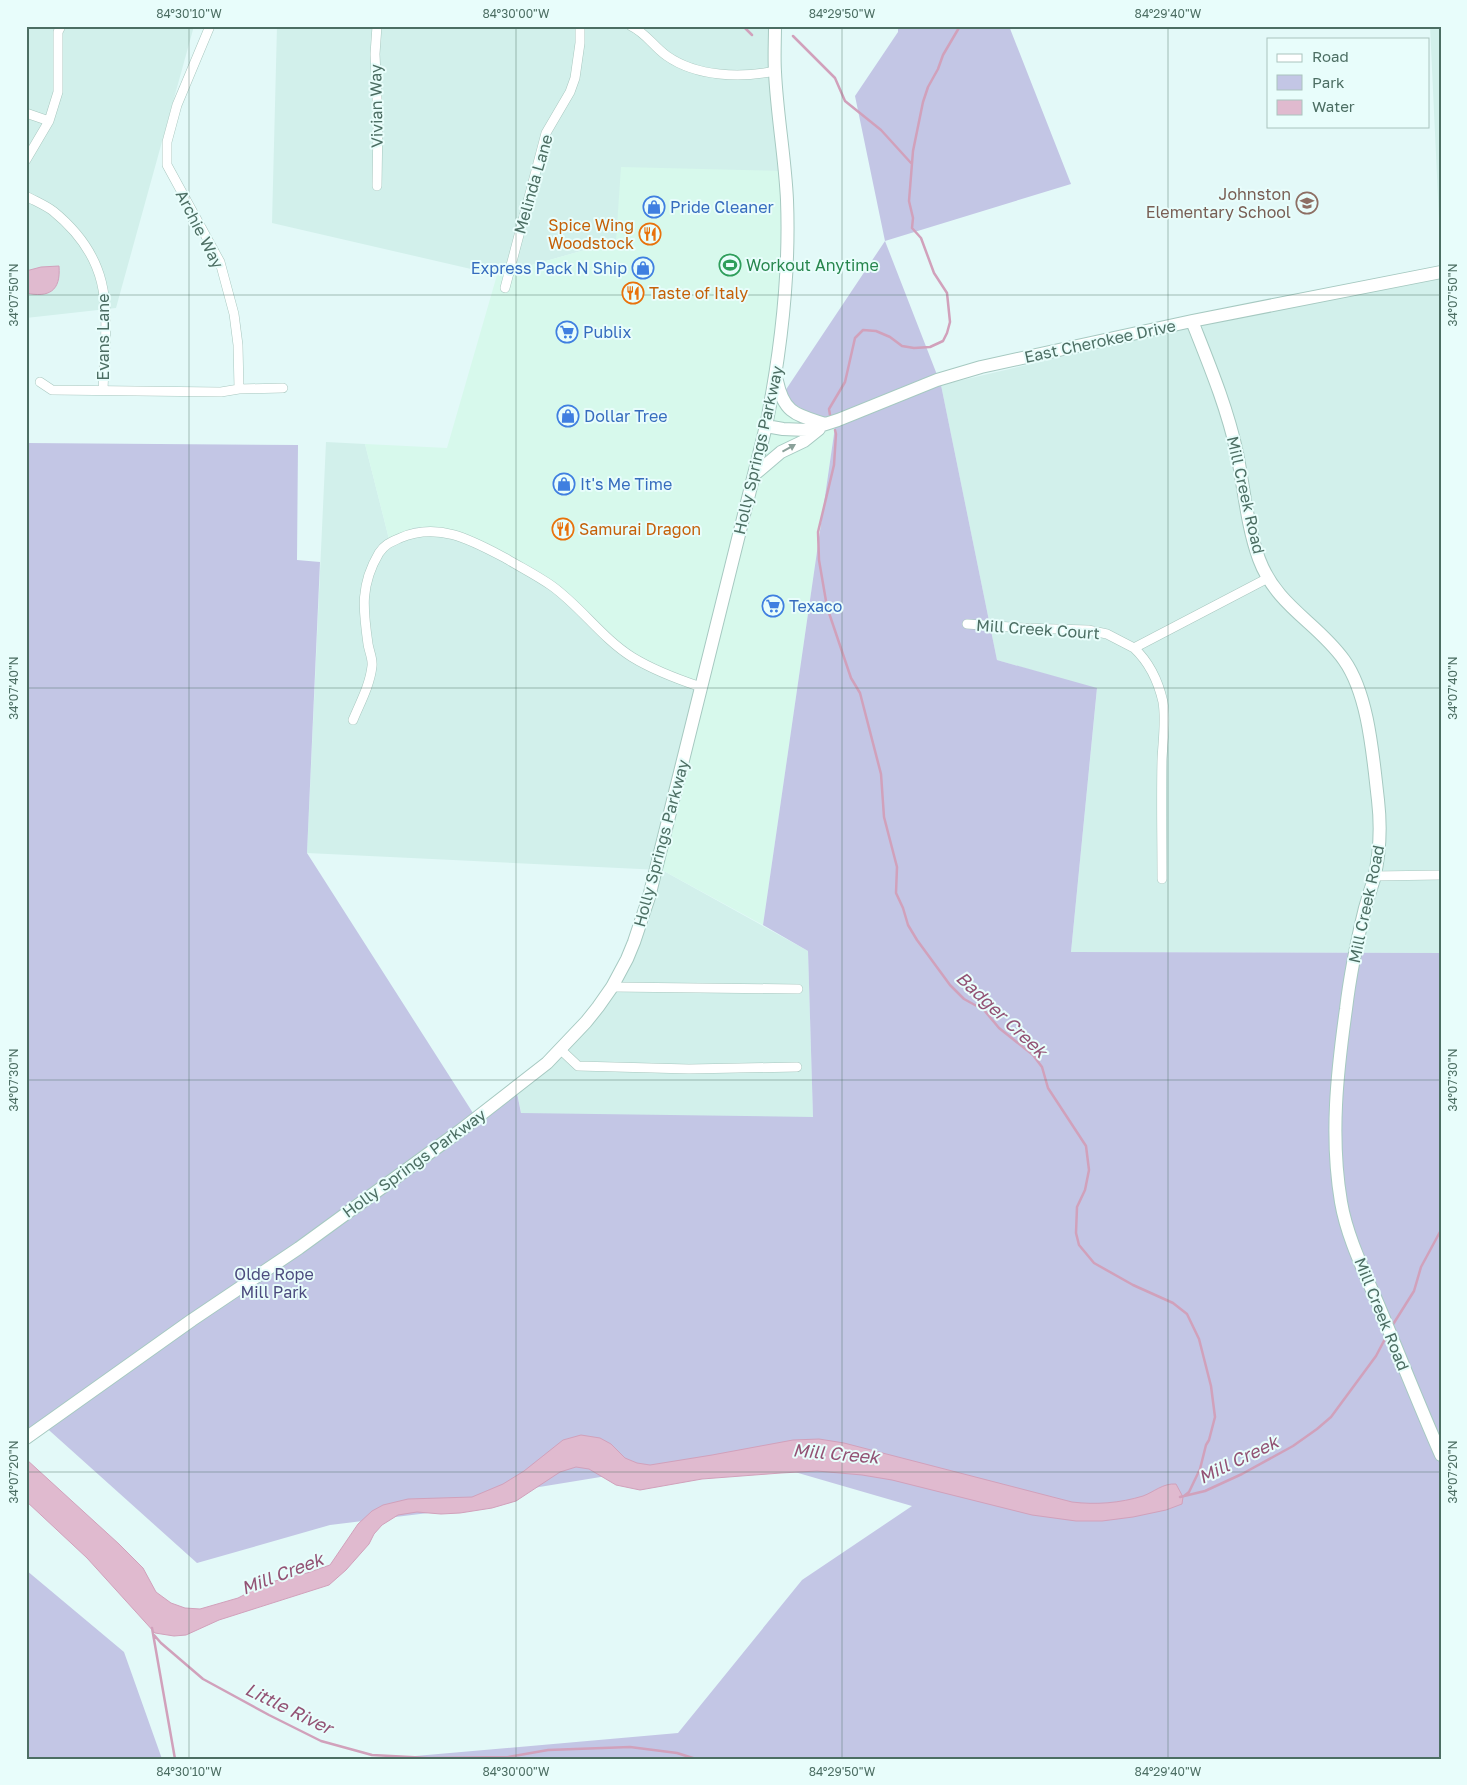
<svg xmlns="http://www.w3.org/2000/svg" width="1467" height="1785" font-family="'Golos Text',sans-serif">
<style>
.residential{fill:#d2f0eb}
.commercial{fill:#d7f9ec}
.green{fill:#c3c6e5}
.water{fill:#e0bacf;stroke:#d1a1bb}
.lines{fill:none;stroke-linecap:round;stroke-linejoin:round}
.stream{stroke:#d1a1bb;stroke-width:2.5}
.street-casing{stroke:#a8c7bf;stroke-width:10}
.secondary-casing{stroke:#a6c9c1;stroke-width:14}
.street{stroke:#fff;stroke-width:9}
.secondary{stroke:#fff;stroke-width:12}
.oneway{fill:#8ba19a}
.ticks{fill:none;stroke:#4c6e63;stroke-width:1;stroke-opacity:0.45}
.labels{text-anchor:middle;dominant-baseline:central;stroke-width:4;stroke-linejoin:round;paint-order:stroke}
.street-label{font-size:16px;fill:#4c6e63;stroke:#e8fdfb}
.education-label{font-size:16px;fill:#785e54;stroke:#e8fdfb;text-anchor:end}
.shop-label{font-size:16px;fill:#366cbe;stroke:#e8fdfb;text-anchor:start}
.food-label{font-size:16px;fill:#c56008;stroke:#e8fdfb;text-anchor:start}
.leisure-label{font-size:16px;fill:#27864d;stroke:#e8fdfb;text-anchor:start}
.park-label{font-size:16px;fill:#4c4b7e;stroke:#e8fdfb}
.water-label{font-size:18px;font-style:italic;fill:#935274;stroke:#e8fdfb}
.neatline{fill:none;stroke:#4c6e63;stroke-width:2}
.ticks-label{font-size:12px;text-anchor:middle;fill:#4c6e63}
</style>
<rect width="100%" height="100%" fill="#e3f9f8"/>
<path class="residential" d="M26,26h168l-78,282 -90,10z
M277,26h502l5,145 -168,70 -119,34 -225,-52z
M1430,26h11v236z
M1441,278v675l-370,-1 26,-263 -100,-29 -56,-275 339,-79z
M326,442l39,2 24,95 26,-12 28,2 69,30 91,71 69,50 32,12 -42,178 146,81 5,166 -288,14 -8,-38 107,-116 25,-56 12,-51 -354,-17z"/>
<path class="commercial" d="M621,167l163,4 -10,222 61,34 -72,498 -101,-55 42,-178 -32,-12 -69,-50 -91,-71 -69,-30 -28,-2 -26,12 -24,-95 82,4 50,-173 119,-34z"/>
<path class="green" d="M898,26h111l62,158 -186,57 56,144 56,275 100,28 -26,264 370,1v806h-1060l297,-26 124,-153 110,-74 -176,-51 -96,35 -21,-16 -92,15 -17,14 -180,22 -133,38 -156,-140 -15,10v-990l272,2 -1,115 23,2 -13,291 166,260 44,-20 4,20 292,4 -5,-166 -45,-26 72,-498 -54,-30 104,-156 -30,-145 43,-64z
M26,1570l98,82 38,107h-136z"/>
<path class="water" d="M59,266c2,25 -10,32 -33,27v-22l15,-4z
M581,1435l19,3 11,6 14,14 12,5 13,2 62,-10 81,-15 26,-1 25,4 228,59c24,3 48,1 71,-6 11,-4 20,-13 33,-12l7,13 -1,7 -16,6 -33,7 -31,4h-26l-44,-6 -140,-35 -30,-5 -45,-4 -36,2 -79,6 -62,11 -24,-5 -27,-16 -13,-2 -16,5 -44,29 -24,7 -32,5 -19,1 -24,-2 -19,3 -16,10 -8,9 -5,10 -23,26 -17,15 -110,35 -33,15 -12,1 -19,-3 -68,-75 -61,-57v-42l93,85 24,24 13,24 15,11 14,5 15,1 38,-11 29,-15 40,-10 23,-8 28,-41 14,-13 11,-6 25,-6 64,-2 31,-13 21,-13 39,-31z"/>
<g class="lines">
<path class="stream" d="M740,26l4,1 8,8
M793,36l42,42 10,23 36,29 30,33
M830,415l-1,-6 16,-27 10,-44 8,-8 13,1 14,6 12,9 12,2 16,-1 13,-6 4,-8 3,-11 -3,-29 -13,-20 -13,-35 -9,-10 1,-10 -4,-17 4,-50 10,-49 5,-15 10,-18 5,-14 17,-29
M835,430l1,4 -2,31 -16,67 1,28 8,47 24,71 9,15 21,81 3,43 13,50 -1,26 7,15 5,17 9,15 33,45 14,14 20,11 15,18 34,27 9,12 6,21 38,58 3,24 -4,20 -8,17 -1,26 3,12 15,18 39,22 40,18 14,11 12,25 12,47 4,31 -6,23 -3,5 -6,24 -11,23 -5,4
M1392,1326l22,-35 7,-24 20,-37
M1180,1497l25,-6 37,-17 51,-28 24,-17 14,-12 45,-61 10,-19
M152,1628l23,131
M154,1635l7,8 42,36 66,36 52,26 51,14 57,3 79,-1 40,-7 82,-3 47,6 19,6"/>
<g class="street-casing">
<path id="street" d="M377,26l-2,28 3,67 -1,65
M631,26c15,7 23,21 36,30 30,21 74,22 108,15
M26,113l23,8
M26,160l23,-39 9,-29v-60l3,-6
M26,196c9,5 19,9 27,15 65,53 53,104 50,179
M505,288l41,-155 24,-41 5,-14 5,-35v-17
M40,382l12,8 169,2 18,-3 -1,-44 -4,-31 -14,-52 -53,-97v-23l10,-37 33,-79
M239,389l44,-1
M967,624l57,4 64,2 19,4 27,14 134,-70
M1134,648c16,15 24,32 29,54 3,18 0,38 -1,57 -1,40 0,80 0,120
M353,720c7,-17 17,-35 19,-54 1,-7 -3,-15 -4,-22 -5,-35 -8,-59 11,-91 6,-9 12,-11 21,-15 39,-17 73,3 107,21 15,9 31,17 45,27 29,21 50,52 80,71 21,13 45,22 69,30
M1374,876l67,-1
M612,987l186,2
M561,1050l17,16 111,3 108,-2"/>
</g>
<g class="secondary-casing">
<path id="secondary" d="M1192,321c17,43 35,86 45,132 7,35 10,73 22,106 18,48 58,63 85,101 25,35 29,98 34,140 3,26 2,53 -4,79 -3,9 -6,19 -9,29 -8,33 -15,67 -19,101 -9,64 -16,128 -5,193 6,35 23,69 37,102 21,50 41,101 63,151
M777,381c7,33 20,34 48,43
M766,426l17,3 24,1 31,-10 99,-40 44,-13 211,-46 249,-49
M755,474l26,-22 23,-11 15,-12
M26,1438l166,-118 107,-72 162,-118 86,-67 39,-41 12,-15 14,-20 15,-28 7,-17 15,-45 117,-471c15,-75 24,-149 21,-226 -2,-43 -10,-85 -12,-128 -1,-15 0,-31 0,-46"/>
</g>
<use href="#street" class="street"/>
<use href="#secondary" class="secondary"/>
</g>
<defs><path id="oneway-solid" d="M-6-.8H1V-3.2L6.5 0L1 3.2V.8H-6Z" transform="scale(1.25)"/></defs>
<use class="oneway" href="#oneway-solid" transform="translate(789 448) rotate(-29)"/>
<path class="ticks" d="M189,26v1733M516,26v1733M842,26v1733M1168,26v1733M26,295h1415M26,688h1415M26,1080h1415M26,1472h1415"/>
<defs>
<g id="school-ring" transform="scale(1.125)"><circle r="9.5" fill="#e8fdfb" stroke="#8d6e63" stroke-width="1.5"/><path d="M0-5L7-2L0 1L-7-2ZM-4 1L0 2.5L4 1V4Q0 6-4 4Z" fill="#8d6e63"/></g>
<g id="shop-ring" transform="scale(1.125)"><circle r="9.5" fill="#e8fdfb" stroke="#3f7fe0" stroke-width="1.5"/><path d="M-5-2.5h2.3a2.7 3.5 0 0 1 5.4 0H5L5.5 6h-11ZM-1.5-2.5h3a1.5 2.3 0 0 0-3 0Z" fill="#3f7fe0"/></g>
<g id="restaurant-ring" transform="scale(1.125)"><circle r="9.5" fill="#e8fdfb" stroke="#e8710a" stroke-width="1.5"/><path d="M-5-6h1v4h1v-4h1v4h1v-4h1v5L-1.5 .5V6h-2V.5L-5-1ZM5-6V6H3V1.5H1.5Q1.5-4 5-6Z" fill="#e8710a"/></g>
<g id="stadium-ring" transform="scale(1.125)"><circle r="9.5" fill="#e8fdfb" stroke="#2e9e5b" stroke-width="1.5"/><path d="M0-5a6.5 5 0 1 0 0 10a6.5 5 0 1 0 0-10ZM-3.5-1.8h7v3.6h-7Z" fill="#2e9e5b"/></g>
<g id="supermarket-ring" transform="scale(1.125)"><circle r="9.5" fill="#e8fdfb" stroke="#3f7fe0" stroke-width="1.5"/><path d="M-6-5.5h2.5l.6 2H6L4.5 2H-2.5L-4.4-4H-6ZM-1.5 3.2a1.3 1.3 0 1 0 .1 0ZM3 3.2a1.3 1.3 0 1 0 .1 0Z" fill="#3f7fe0"/></g>
</defs>
<g fill-rule="evenodd">
<use href="#school-ring" x="1307" y="203"/>
<use href="#shop-ring" x="654" y="207"/>
<use href="#restaurant-ring" x="650" y="234"/>
<use href="#stadium-ring" x="730" y="265"/>
<use href="#shop-ring" x="643" y="268"/>
<use href="#restaurant-ring" x="633" y="293"/>
<use href="#supermarket-ring" x="567" y="332"/>
<use href="#shop-ring" x="568" y="416"/>
<use href="#shop-ring" x="564" y="484"/>
<use href="#restaurant-ring" x="563" y="529"/>
<use href="#supermarket-ring" x="773" y="606"/>
</g>
<g class="labels">
<g class="street-label">
<text transform="translate(376 106) rotate(-91)">Vivian Way</text>
<text transform="translate(533 184) rotate(-74)">Melinda Lane</text>
<text transform="translate(200 229) rotate(63)">Archie Way</text>
<text transform="translate(103 337) rotate(-90)">Evans Lane</text>
<text transform="translate(1100 341) rotate(-12)">East Cherokee Drive</text>
<text transform="translate(758 450) rotate(-77)">Holly Springs Parkway</text>
<text transform="translate(1246 495) rotate(77)">Mill Creek Road</text>
<text transform="translate(1038 629) rotate(4)">Mill Creek Court</text>
<text transform="translate(661 843) rotate(-75)">Holly Springs Parkway</text>
<text transform="translate(1366 904) rotate(-78)">Mill Creek Road</text>
<text transform="translate(414 1163) rotate(-36)">Holly Springs Parkway</text>
<text transform="translate(1382 1314) rotate(68)">Mill Creek Road</text>
</g>
<g class="education-label">
<text x="1291" y="194">Johnston<tspan x="1291" dy="18">Elementary School</tspan></text>
</g>
<g class="shop-label">
<text x="670" y="207">Pride Cleaner</text>
<text x="627" y="268" text-anchor="end">Express Pack N Ship</text>
<text x="583" y="332">Publix</text>
<text x="584" y="416">Dollar Tree</text>
<text x="580" y="484">It's Me Time</text>
<text x="789" y="606">Texaco</text>
</g>
<g class="food-label">
<text x="634" y="225" text-anchor="end">Spice Wing<tspan x="634" dy="18">Woodstock</tspan></text>
<text x="649" y="293">Taste of Italy</text>
<text x="579" y="529">Samurai Dragon</text>
</g>
<g class="leisure-label">
<text x="746" y="265">Workout Anytime</text>
</g>
<g class="park-label">
<text x="274" y="1274">Olde Rope<tspan x="274" dy="18">Mill Park</tspan></text>
</g>
<g class="water-label">
<text transform="translate(1002 1014) rotate(43)">Badger Creek</text>
<text transform="translate(836 1453) rotate(5)">Mill Creek</text>
<text transform="translate(1238 1459) rotate(-26)">Mill Creek</text>
<text transform="translate(282 1573) rotate(-21)">Mill Creek</text>
<text transform="translate(289 1708) rotate(26)">Little River</text>
</g>
</g>
<rect width="1467" height="1785" fill="none" stroke="#e8fdfb" stroke-width="55"/>
<rect x="1267" y="38" width="162" height="90" fill="#e8fdfb" stroke="#aac4be"/>
<rect x="1277" y="54" width="25" height="8" fill="#ffffff" stroke="#aac4be"/>
<text x="1312" y="62" font-size="15" fill="#4c6e63">Road</text>
<rect x="1277" y="75" width="25" height="15" fill="#c3c6e5" stroke="#aac4be"/>
<text x="1312" y="88" font-size="15" fill="#4c6e63">Park</text>
<rect x="1277" y="100" width="25" height="15" fill="#e0bacf" stroke="#aac4be"/>
<text x="1312" y="112" font-size="15" fill="#4c6e63">Water</text>
<rect x="28" y="28" width="1412" height="1730" class="neatline"/>
<g class="ticks-label">
<text x="189" y="18">84°30'10"W</text>
<text x="516" y="18">84°30'00"W</text>
<text x="842" y="18">84°29'50"W</text>
<text x="1168" y="18">84°29'40"W</text>
<text transform="translate(14 295) rotate(-90)" y="4">34°07'50"N</text>
<text transform="translate(1453 295) rotate(-90)" y="4">34°07'50"N</text>
<text transform="translate(14 688) rotate(-90)" y="4">34°07'40"N</text>
<text transform="translate(1453 688) rotate(-90)" y="4">34°07'40"N</text>
<text transform="translate(14 1080) rotate(-90)" y="4">34°07'30"N</text>
<text transform="translate(1453 1080) rotate(-90)" y="4">34°07'30"N</text>
<text transform="translate(14 1472) rotate(-90)" y="4">34°07'20"N</text>
<text transform="translate(1453 1472) rotate(-90)" y="4">34°07'20"N</text>
<text x="189" y="1776">84°30'10"W</text>
<text x="516" y="1776">84°30'00"W</text>
<text x="842" y="1776">84°29'50"W</text>
<text x="1168" y="1776">84°29'40"W</text>
</g>
</svg>
